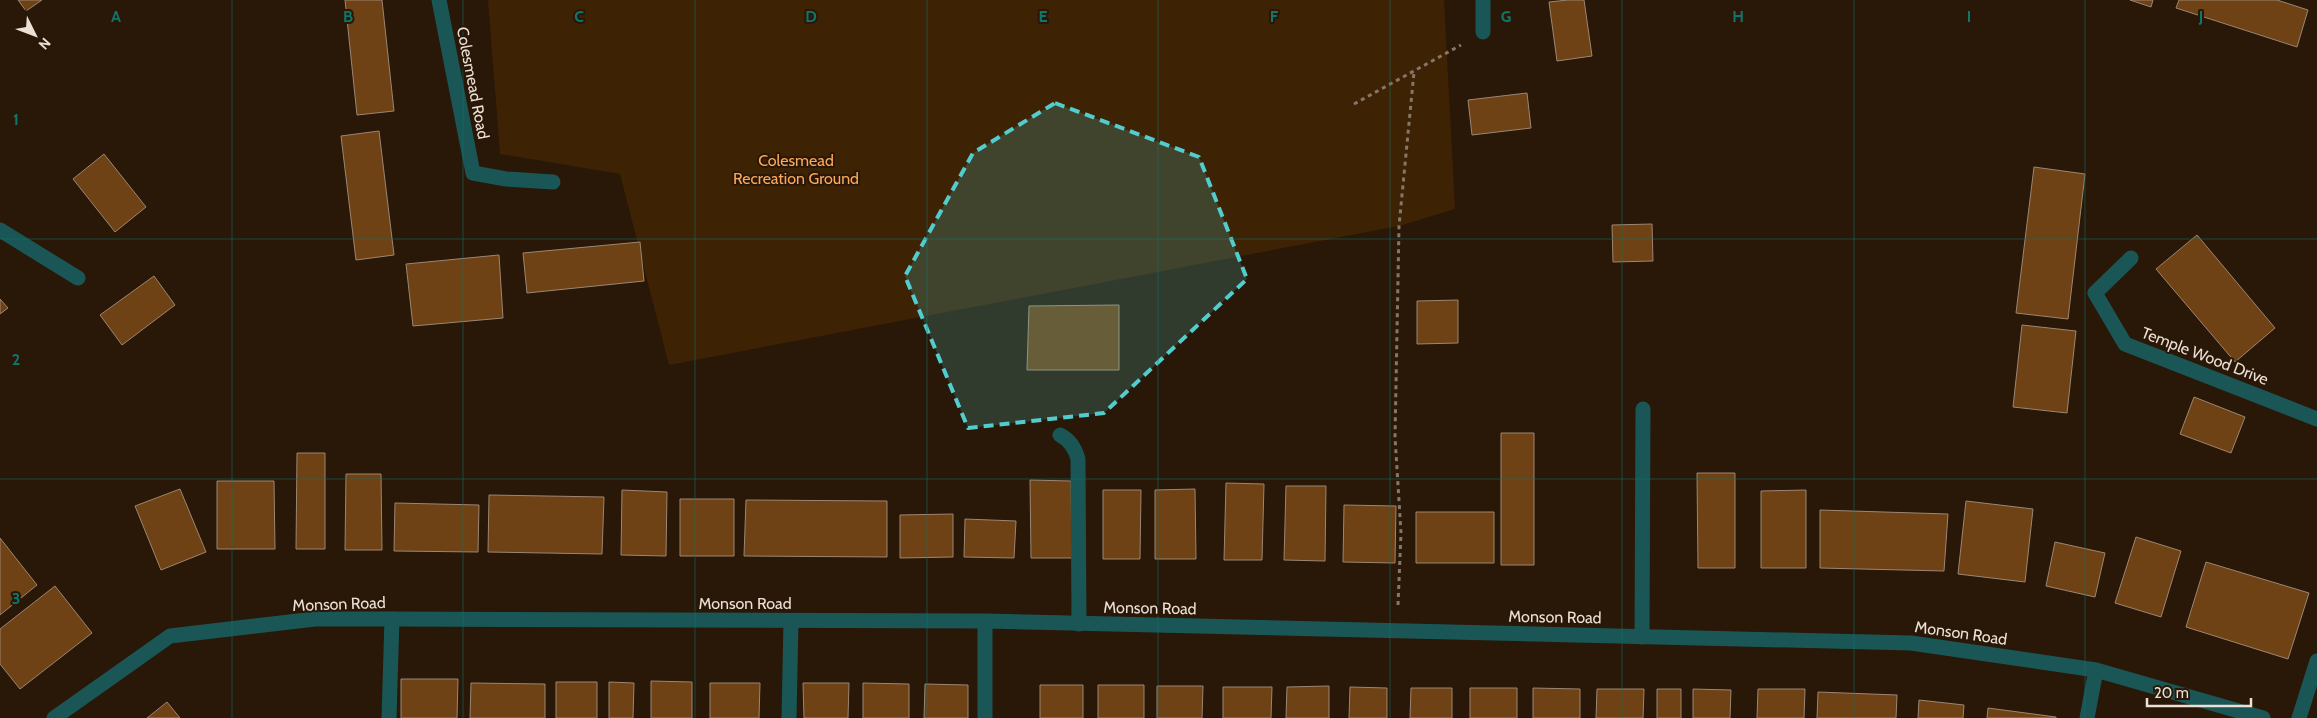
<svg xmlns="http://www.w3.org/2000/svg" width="2317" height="718" font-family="Cabin,sans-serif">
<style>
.green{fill:#3e2204}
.building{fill:#6e4214;stroke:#9d8673}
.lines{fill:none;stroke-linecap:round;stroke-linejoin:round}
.path{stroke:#86776a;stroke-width:3;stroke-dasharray:4 4;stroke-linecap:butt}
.lane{stroke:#1a5656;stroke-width:15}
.street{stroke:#1a5656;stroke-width:15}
.marked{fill:#52cdcd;fill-opacity:0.2;stroke:#52cdcd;stroke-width:4;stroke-dasharray:10 6;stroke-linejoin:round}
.grid{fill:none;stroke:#0f766e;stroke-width:1;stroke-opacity:0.55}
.labels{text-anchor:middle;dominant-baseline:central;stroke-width:4;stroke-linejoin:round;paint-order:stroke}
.street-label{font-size:16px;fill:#ece0d6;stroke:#291707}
.park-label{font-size:16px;fill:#fca95a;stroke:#291707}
.grid-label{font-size:16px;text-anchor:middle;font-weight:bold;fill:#0f766e;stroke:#291707;stroke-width:4;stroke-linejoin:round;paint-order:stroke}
</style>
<rect width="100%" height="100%" fill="#291707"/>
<path class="green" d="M488,0h956l11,209 -56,17 -730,139 -49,-191 -120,-20z"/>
<path class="building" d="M18,0h24l-16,11z
M345,0h37l12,111 -37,4z
M1568,0h16l8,56 -35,5 -8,-59z
M2130,0h23l-2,7z
M2179,0h98l31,10 -11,37 -121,-39z
M1527,93l4,35 -59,7 -4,-35z
M379,131l15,124 -38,5 -15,-124z
M104,154l42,53 -31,25 -42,-53z
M2034,167l51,7 -17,145 -52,-6z
M1652,224l1,37 -40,1 -1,-37z
M2197,235l78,93 -40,34 -79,-93z
M640,242l4,39 -117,12 -4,-40z
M499,255l4,63 -90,8 -7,-62z
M154,276l21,29 -53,40 -22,-30z
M0,299l8,9 -8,6z
M1458,300v43l-41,1v-43z
M1119,305v65h-92l2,-64z
M2022,325l54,6 -9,82 -54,-6z
M2194,397l51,20 -14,36 -51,-19z
M1501,433h33v132h-33z
M297,453h28v96h-29z
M1697,473h38v95h-37z
M346,474h35l1,76h-37z
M1030,480l41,1 1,77h-41z
M217,481h57l1,68h-58z
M1226,483l38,1 -2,76h-38z
M1286,486h40l-1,75 -41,-1z
M180,489l26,63 -45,18 -26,-64z
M1195,489l1,70h-41v-69z
M622,490l45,2 -1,64 -45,-1z
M1103,490h38l-1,69h-37z
M1806,490v78h-45v-77z
M489,495l115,2 -2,57 -114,-2z
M680,499h54v57h-54z
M746,500l141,1v56l-143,-1z
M1966,501l67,8 -8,73 -67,-8z
M395,503l84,2 -1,47 -84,-1z
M1344,505l52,1 -1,57 -52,-1z
M1820,510l128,4 -4,57 -124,-3z
M1416,512h78v51h-78z
M953,514v43l-53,1v-43z
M965,519l51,2 -2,37 -50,-1z
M2136,537l45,14 -20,66 -46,-14z
M0,538l37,47 -37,30z
M2055,542l50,11 -10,44 -49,-11z
M2206,562l103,31 -21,66 -102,-32z
M55,586l37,47 -72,56 -20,-25v-35z
M401,679h57l-1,39h-56z
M651,681l41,1v36h-41z
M556,682h41v36h-41z
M609,682l25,1 -1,35h-24z
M471,683l74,1v34h-75z
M710,683h50l-1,35h-49z
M803,683h46l-1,35h-44z
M863,683l46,1v34h-46z
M925,684l43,1v33h-44z
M1040,685h43v33h-43z
M1098,685h46v33h-46z
M1157,686h46l-1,32h-45z
M1329,686v32h-43l1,-31z
M1223,687h49l-1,31h-48z
M1350,687l37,1v30h-38z
M1411,688h41v30h-42z
M1470,688h47v30h-47z
M1533,688l47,1v29h-47z
M1597,689h47l-1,29h-47z
M1657,689h24v29h-24z
M1693,689l38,1 -1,28h-37z
M1758,689h47l-1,29h-47z
M1818,692l79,3 -1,23h-79z
M1919,700l45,5 -1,13h-45z
M167,702l13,16h-33z
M1988,708l68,9v1h-69z"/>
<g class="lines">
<path class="path" d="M1354,104l107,-59
M1398,605l3,-72 -6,-96 4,-211 15,-154"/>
<path class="lane" d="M1060,435c10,5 15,13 18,24l1,165
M1642,637l1,-228
M389,718l3,-99
M789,718l2,-97"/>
<path class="street" d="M439,0l34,173 33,6 47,3
M1483,0v32
M0,230l78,48
M2131,258l-36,35 30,51 192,75
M54,718l116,-82 145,-17h77l593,2 926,22 185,27 167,48
M985,718v-97
M2087,718l9,-48
M2299,718l18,-57"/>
</g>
<path class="marked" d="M1055,103l144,54 48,122 -143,134 -136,15 -63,-152 68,-123z"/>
<path class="grid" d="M232,0v718M463,0v718M695,0v718M927,0v718M1158,0v718M1390,0v718M1622,0v718M1854,0v718M2085,0v718M0,239h2317M0,479h2317"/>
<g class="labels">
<g class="street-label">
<text transform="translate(473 83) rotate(79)">Colesmead Road</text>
<text transform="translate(2205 356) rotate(21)">Temple Wood Drive</text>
<text x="745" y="603">Monson Road</text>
<text transform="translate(339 604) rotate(-2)">Monson Road</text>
<text transform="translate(1150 608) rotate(1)">Monson Road</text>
<text transform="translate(1555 617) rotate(1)">Monson Road</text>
<text transform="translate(1961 633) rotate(8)">Monson Road</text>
</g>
<g class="park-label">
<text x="796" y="160">Colesmead<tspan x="796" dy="18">Recreation Ground</tspan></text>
</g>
</g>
<g class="grid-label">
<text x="116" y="22">A</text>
<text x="348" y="22">B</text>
<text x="579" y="22">C</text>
<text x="811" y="22">D</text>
<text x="1043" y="22">E</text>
<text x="1274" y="22">F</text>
<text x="1506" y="22">G</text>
<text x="1738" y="22">H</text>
<text x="1969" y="22">I</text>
<text x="2201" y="22">J</text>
<text x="16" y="125">1</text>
<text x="16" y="365">2</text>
<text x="16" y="604">3</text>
</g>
<g transform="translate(35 35) rotate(132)" stroke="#291707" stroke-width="4" paint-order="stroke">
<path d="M0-4L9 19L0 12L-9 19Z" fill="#ece0d6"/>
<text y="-8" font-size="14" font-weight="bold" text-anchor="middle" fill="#ece0d6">N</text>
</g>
<path d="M2147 698v8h104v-8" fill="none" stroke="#ece0d6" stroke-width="2.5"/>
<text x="2154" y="698" font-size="15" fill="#ece0d6" stroke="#291707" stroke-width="4" paint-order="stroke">20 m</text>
</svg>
